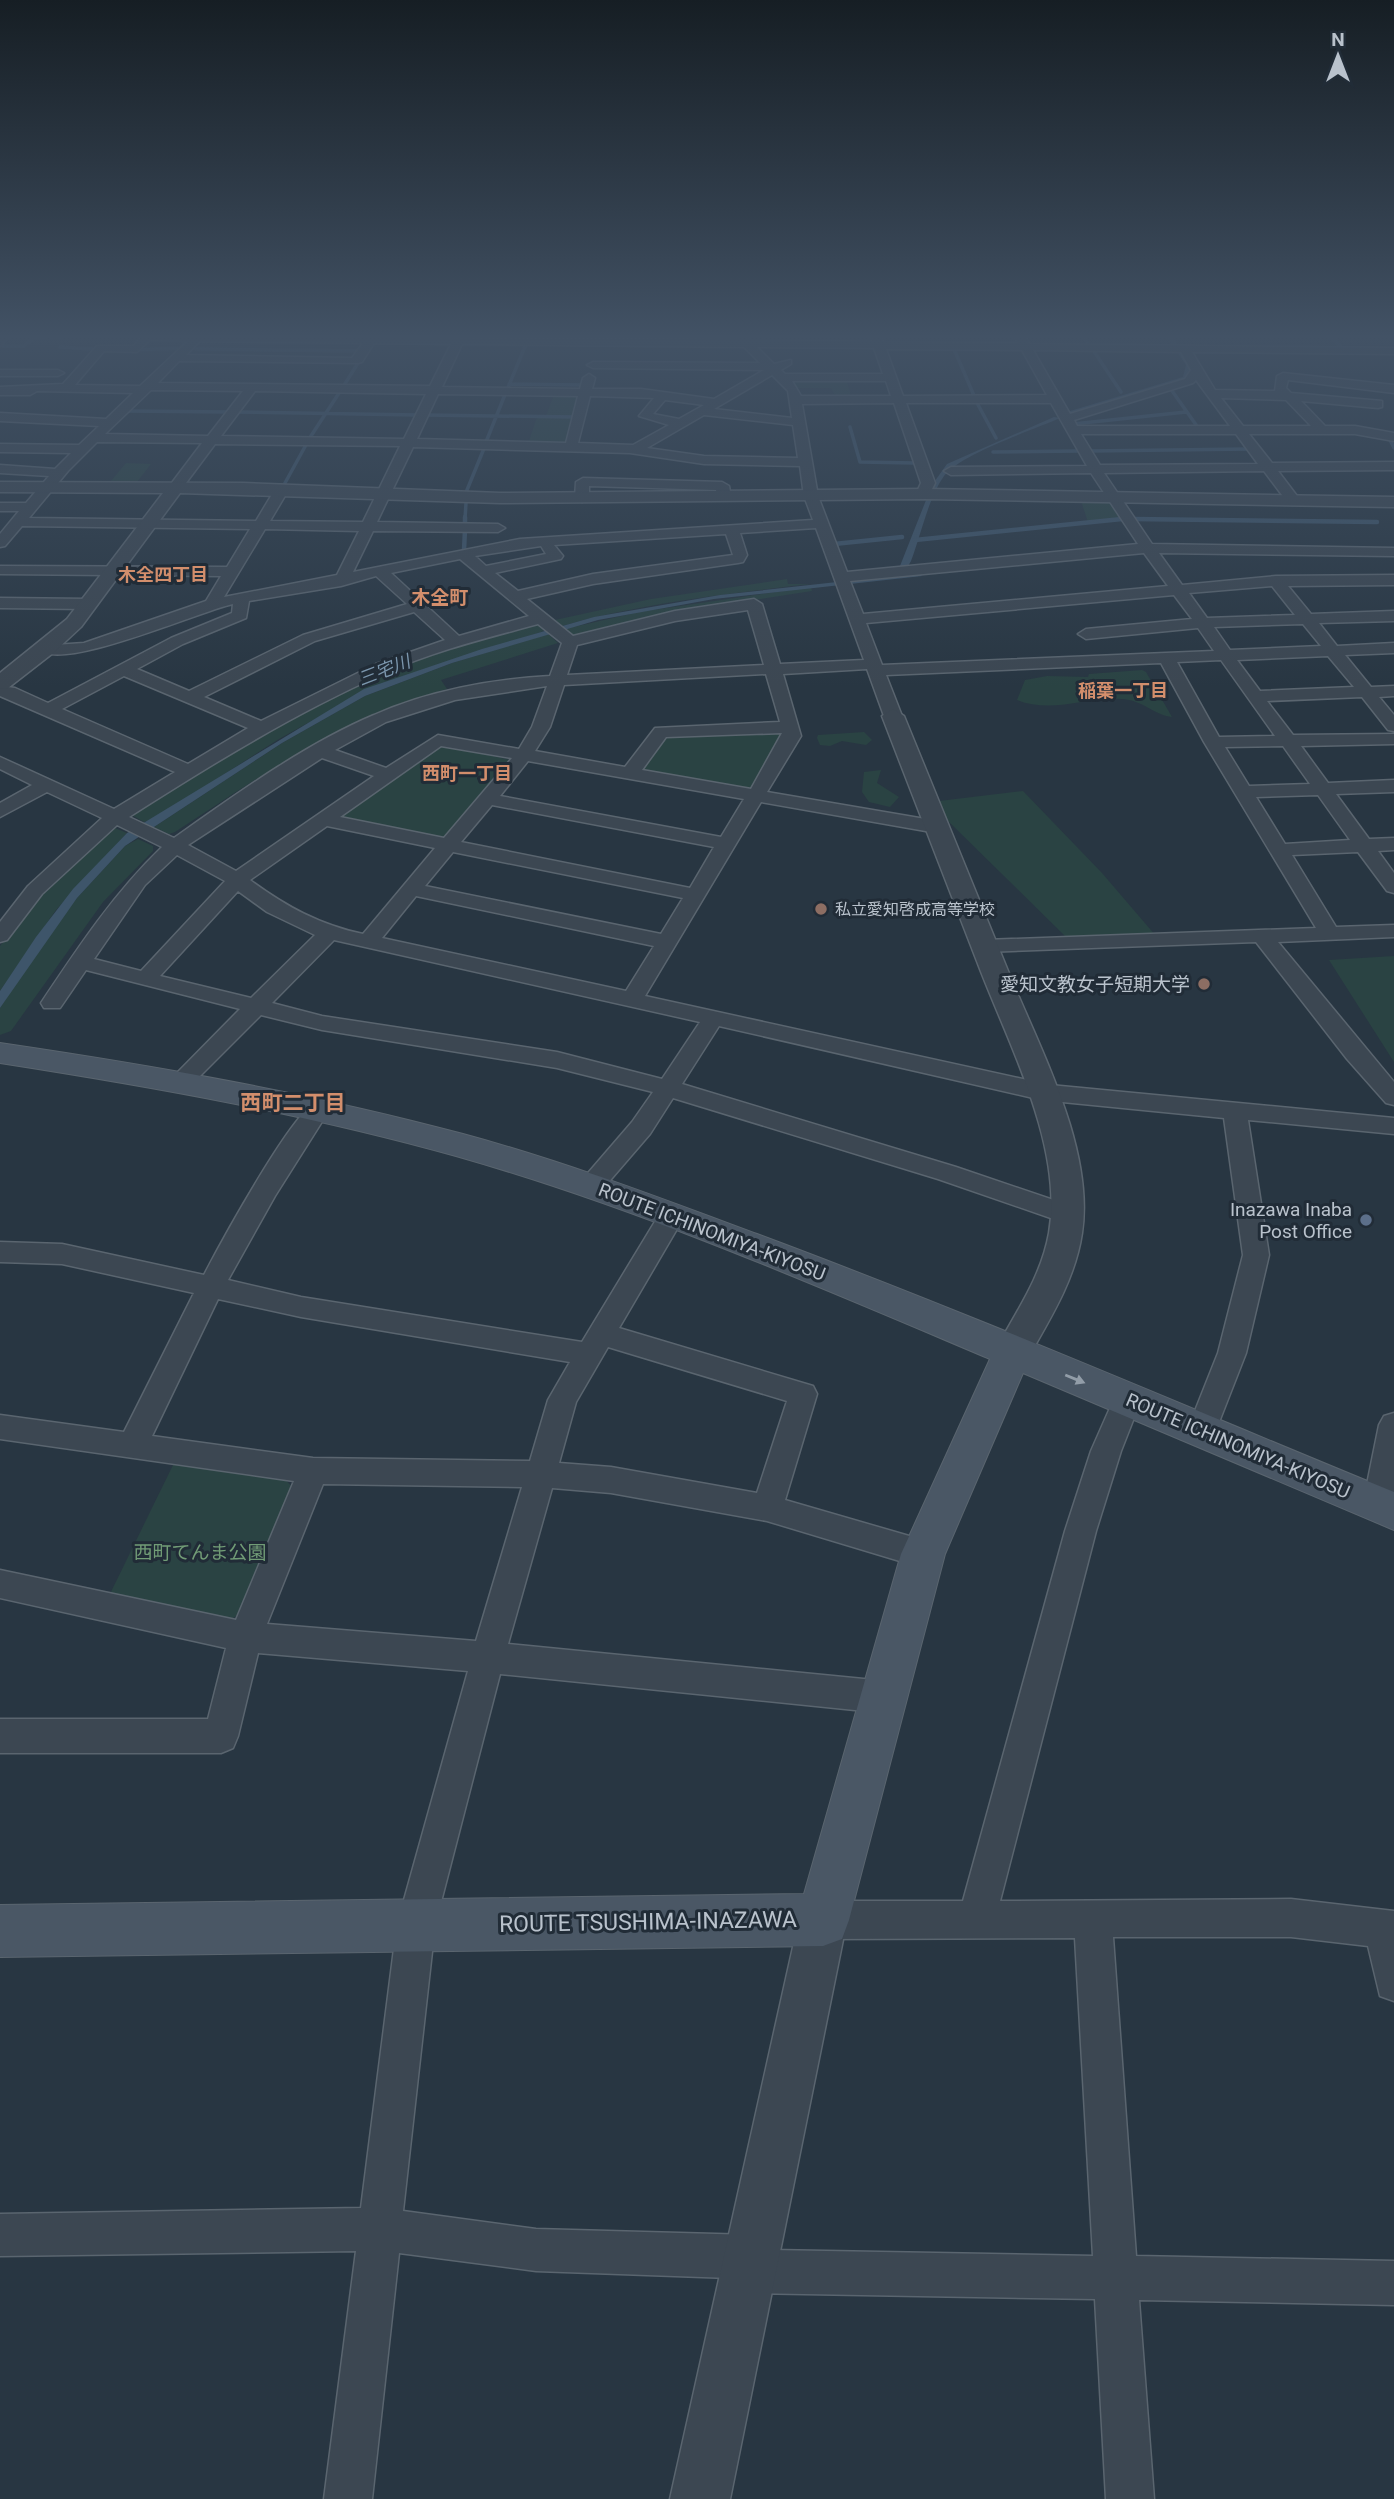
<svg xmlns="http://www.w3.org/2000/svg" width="1394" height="2499" font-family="Roboto,'Noto Sans JP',sans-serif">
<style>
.green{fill:#2a4343}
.water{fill:#3e556a}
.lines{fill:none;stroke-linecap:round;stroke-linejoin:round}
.stream-far1{stroke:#3e556a;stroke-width:3.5}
.stream{stroke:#3e556a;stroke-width:4.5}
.minor-casing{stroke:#5a656f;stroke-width:3}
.tertiary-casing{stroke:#5a656f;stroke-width:3}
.secondary-casing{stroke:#5a656f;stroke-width:2}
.minor{fill:#3c4752;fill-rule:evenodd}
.tertiary{fill:#3c4752;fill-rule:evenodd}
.secondary{fill:#4a5765;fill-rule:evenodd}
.oneway{fill:#929da8}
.education-dot{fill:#8d6e63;stroke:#212c37;stroke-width:2.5}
.service-dot{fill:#5c6f8a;stroke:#212c37;stroke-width:2.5}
.labels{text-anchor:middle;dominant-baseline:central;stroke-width:6;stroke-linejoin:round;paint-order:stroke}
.far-poi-label{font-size:16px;fill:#b9c2cc;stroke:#212c37;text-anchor:start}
.far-neighbourhood-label{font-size:18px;font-weight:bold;fill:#d38e6c;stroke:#212c37}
.far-water-label{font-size:18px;font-style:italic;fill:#7b96ad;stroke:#212c37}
.far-quarter-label{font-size:19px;font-weight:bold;fill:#d38e6c;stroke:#212c37}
.poi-label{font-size:19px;fill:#b9c2cc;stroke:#212c37;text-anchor:end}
.street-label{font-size:19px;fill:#b9c2cc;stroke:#212c37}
.park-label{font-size:19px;fill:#719c76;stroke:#212c37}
.neighbourhood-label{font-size:21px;font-weight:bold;fill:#d38e6c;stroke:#212c37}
.near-street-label{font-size:23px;fill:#b9c2cc;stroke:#212c37}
</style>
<rect width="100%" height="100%" fill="#283642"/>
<path class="green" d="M846,378l6,21h-15l-6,-11h-34l-7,-9z
M555,392l24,1 -3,23h-30z
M537,417l39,1 -7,26h-41z
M126,463l25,1 -14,18 -26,-1z
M1081,501l30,2 10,15 -33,4z
M787,579l1,5h22c-83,10 -168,19 -248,42l-7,-6 96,-21z
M811,587l1,4 -134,21 -98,23h-8l-7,-6 74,-17z
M536,624l8,7 -168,54 -97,54 -123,79 -12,4 -14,-8c75,-46 148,-95 227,-132 57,-27 119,-42 179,-58z
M548,634l10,9 -117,37 6,9c-107,31 -180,83 -272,143l-6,2 -15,-7 128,-84 83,-47 87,-33z
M1142,670l4,2 26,45c-18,-2 -29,-17 -51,-18 -34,-2 -70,15 -104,1l8,-20 22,-4 41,1 1,-3z
M785,732l-32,58 -113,-20 29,-34z
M864,732l8,8 -6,5 -24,-4 -12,5 -10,-1 -3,-7 1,-3z
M445,745l65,15 -65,76 -6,2 -97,-19 -3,-5 99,-68z
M881,770l-4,13 22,14 -9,10 -21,-5 -7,-10 2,-20z
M1023,791l79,82 54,63 -89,2 -120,-118 -8,-19z
M115,828l12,5 -71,77 -56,81v-45l34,-45 74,-72z
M138,839l15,7v5l-50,51 -92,129 -11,4v-27l45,-69 32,-41 48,-52z
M1394,956v106l-65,-102z
M174,1463l109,14 10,11 -52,125 -14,9 -119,-24z"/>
<path class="water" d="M1167,337h6l19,28 -5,15 -113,34 -7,-2 116,-35 3,-12z
M1054,417l6,1c-27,12 -100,36 -116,58 -16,23 -23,59 -33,85l-4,7 -7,-2 32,-81 15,-21z
M919,573l3,3 -208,23 -116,21 -146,43 -87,33 -83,47 -157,103 -48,52 -77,110v-17l36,-54 37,-48 54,-56 237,-144 118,-40 112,-32 126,-22z"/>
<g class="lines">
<path class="stream-far1" d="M1084,337l6,9
M1331,337l12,12
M52,338h8
M3,346h21l10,-8h12
M60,347l32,2
M196,349l162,2
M954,349l21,49
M132,350l51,-2
M1093,350l28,42
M509,384l72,1
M343,387l20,-32
M507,390l19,-46h9
M1164,390l6,-2 29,41
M976,401l20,37
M128,411l101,1
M236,412l182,3
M426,415l149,2
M1073,424l113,-12
M850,427l10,35 55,1
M1389,438l5,10
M309,439l32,-49
M486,442l20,-50
M1090,451l159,-2
M993,452l84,-1
M285,483l22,-40
M467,490l18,-44
M465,519l1,-16"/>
<path class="stream" d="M1133,519l244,3
M465,525v-8
M915,540l207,-21
M834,544l68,-7
M464,550l1,-20"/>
<g class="minor-casing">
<path id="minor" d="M0,337h9l-9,9z
M141,337l596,3 1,-3h9l3,3 122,2 -1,-5h11l1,5 135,1 -3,-6h11l3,7 365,4v6l-202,-2 23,38 60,1 2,-15 6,-3 111,12v8l-106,-13 -2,8 5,5 91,8v6l-4,1 -77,-7 24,25h30l39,7v8l-39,-7h-106l23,29 122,-1v8l-116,1 22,29 -7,4 -5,-1 -24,-32 -160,2 48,71 242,4v8l-235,-3 23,32 94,-9 118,-1v10l-106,1 23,28 83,-3v10l-75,2 18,23 57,-3v10l-49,2 26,32 23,-1v10l-15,1 15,18v16l-6,-1 -26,-33 -95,4 26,34 101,-1v10l-93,2 27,37 66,-3v12l-58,2 33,45 25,-1v12l-16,1 16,22v20l-7,-2 -29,-39 -66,3 44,72 58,-2v12l-116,5 116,140v23l-8,-2 -39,-44 -91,-117 -271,10 -11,-6 11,-6 331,-12 -112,-186 -43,-79 -275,12 16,41 -9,5 -9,-5 -17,-47 -84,5 18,62 -34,56 170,29 10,6 -10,6 -176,-31 -116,194 405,89 344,33v16l-146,-14 21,135 -23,98 -34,87 -10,3 -10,-3 -5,-9 31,-78 25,-98 -19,-137 -182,-18 -323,-74 -37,58 274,83 121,41 4,7 -4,7 -9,2 -130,-45 -265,-81 -23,36 -50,58 -9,3 -9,-3 -4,-6 4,-6 50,-58 21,-30 -96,-24 -235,-38 -61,-15 -71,71h-16l-4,-5 4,-5 66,-67 -154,-39 -26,38h-16l-3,-5c36,-54 73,-110 121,-156l-45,-22 -75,69 -35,46 -7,2v-20l28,-36 74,-68 -55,-26 -47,25v-14l32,-18 -32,-16v-12l114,52 61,-37 -175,-76v-10l15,2 33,15 123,-65 61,-25 1,-9c-36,8 -172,69 -195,45l2,-3 44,-3 122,-42 15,-25 -221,-2v-8l227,1 23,-38 -228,-3 -17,20 -5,1v-13l19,-23h-19v-8h26l23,-27 -49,-3v-8l55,4 16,-16 -71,-1v-8l79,1 20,-19 -99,-5v-8l106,6 27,-26 -96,-2 -7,4h-30v-8l63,-3 34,-38h37zM150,340l38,1 -48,45 -65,-1 29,-34 33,1zM200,341l163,2 -11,15 -166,-3zM374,343l77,1 -21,42 -272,-3 21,-22 179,2 4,-1zM462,344l282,3 16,16 -167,-1 -6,3 6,3 171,2 -50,29 -73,-10h-49l3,-11 -6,-4 -6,4 -3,11 -138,-2zM757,347l117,1 9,26h-98l-4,-4 10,-6v-4l-17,4zM886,349l136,1 25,45 -144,1zM1033,350l148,2 10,18 -6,9 -115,35zM772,375l16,16 4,27 -78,-9zM1196,380l34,46h-153l-3,-6 119,-37zM792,381h94l5,15h-90zM151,390l92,1 -35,45 -103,-2zM255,391l171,3 -22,45 -183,-3zM438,394l140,2 -12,47 -149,-4zM590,396l64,2 -15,18 30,9 -36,20 -55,-2zM1221,398l65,2 25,26h-68zM665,400l39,5 -25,14 -26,-5zM894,403l27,80 -5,11 7,4 5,-1 7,-14 -29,-80h145l36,63 -136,1 -7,4 7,4 140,-2 47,71 -291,28 -29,-76 -16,-92zM704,415l89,10 5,33 -94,-2 -57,-8zM1081,434h155l22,30 -158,1zM97,442l105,1 -34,45 7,4 5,-1 35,-47 185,2 -37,76 -93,-1 19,-32 -7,-4 -5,1 -21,35 -227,-3 39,-47zM413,447l217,6 74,11 96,2 4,30 9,24 -293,19 -167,33 20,-41 125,1 7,-4 -7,-4 -121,-2zM816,528l48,132 -84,4 -18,-60 -8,-5 -79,12 -102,25 -46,-37 66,-15 145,-21 5,-1 4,-7 -7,-22zM265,529l94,2 -22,44 -113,22zM726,534l7,21 -140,19 -75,17 -23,-18 66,-14 2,-3 -9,-11zM541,546l5,8 -60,12 -11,-10zM1144,553l24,33 -305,28 -13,-33zM460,559l69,57 -70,20 -68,-63zM376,576l31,28 -104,31 -114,56 -52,-22 46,-25 63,-26 3,-17 92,-15zM1272,586l23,29 -88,3 -18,-25zM1174,595l18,24 -106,10 -8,5 8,5 112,-11 16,23 -332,14 -16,-42zM748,610l16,55 -197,10 10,-30 98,-24zM414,612l31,28 -69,24 -115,57 -57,-24 111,-56zM538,624l24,19 -12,33c-58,3 -123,15 -176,39 -69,29 -139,80 -200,123l-45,-21c83,-53 166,-104 256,-144 49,-22 102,-35 153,-49zM1303,624l18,22 -91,4 -16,-23zM1328,656l26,31 -94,4 -23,-31zM1221,660l54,76 -56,1 -42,-75zM766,674l14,48 -125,6 -30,39 -90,-16 15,-24 14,-42zM124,676l124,52 -60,36 -126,-55zM547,686l-15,41 -13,22 -81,-14 -52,33 -51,-18 51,-28 69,-22zM782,733l-31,56 -109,-19 24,-33zM441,746l71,12 -68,80 -104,-21zM1283,746l27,38 -61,2 -24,-39zM322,758l52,18 -138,95 -48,-26zM528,761l216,38 -23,38 -221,-41zM1318,795l32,45 -65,4 -29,-47zM492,805l222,42 -24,41 -229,-46zM327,826l108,22 -72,86c-43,-9 -78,-28 -113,-54zM453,852l230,46 -22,36 -236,-48zM177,855l48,26 -84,90 -47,-12 51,-74zM238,891l29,21 48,23 -64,63 -91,-22zM416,896l238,50 -28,45 -244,-53zM334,940l366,82 -38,57 -105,-27 -235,-36 -50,-13z
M0,370h58l6,3 -6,3h-58z
M583,478l139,4 7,4 2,11 -12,3 -3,-10 -127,-4v12l-7,4 -7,-4 1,-16z
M0,598l88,1 8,5 -8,5 -88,-1z
M318,1101l8,2 4,6 -55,87 -47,84 73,17 281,45 80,-132 9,-2 9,2 4,7 -65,111 194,58 4,8 -32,106 138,40 11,4 5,10 -5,10 -11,4 -156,-47 -156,-28 -59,-5 -44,156 376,37 12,5 5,11 -5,11 -12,5 -384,-39 -65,251 -32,286 133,18 216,6 15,7 4,8 322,6 -18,-318 -252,1 -13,-6 -6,-13 6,-13 13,-6h140l102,-370 26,-80 26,-59 10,-4 10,4 4,8 -20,51 -25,80 -96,370 291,-2 103,12v90l-14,-5 -12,-50 -77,-9h-178l23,319 258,5v44l-255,-5 15,199h-48l-11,-200 -346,-6 -15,-7 -4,-8 -194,-7 -137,-18 -27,246h-48l32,-248 -356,5v-42l361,-6 36,-283 71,-254 -210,-18 -20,83 -5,12 -12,5h-221v-34h208l18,-71 -226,-50v-28l236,50 58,-139 -294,-42v-24l124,17 70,-139 -132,-29 -62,-2v-20l62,2 142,31c15,-29 90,-167 114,-174zM218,1299l83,18 269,45 -22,38 -18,61 -217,-3 -161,-22zM608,1347l179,54 -30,92 -146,-26 -52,-4 17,-61zM323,1484l199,3 -46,154 -209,-17z
M1394,1413v87l-5,13 -11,4 -11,-4 -4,-9 16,-79 5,-9z"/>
</g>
<g class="tertiary-casing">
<path id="tertiary" d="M0,482l243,1 257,10 425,-4 469,8v10l-469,-8 -425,4 -320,-10 -99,134 -28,26 -45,35 -8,1v-16l67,-54 96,-126 -163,-1z
M893,709l11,7c34,83 68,167 102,250 31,78 89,181 76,267 -7,48 -34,89 -57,130l-13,4 -13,-4 -5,-10c21,-40 47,-75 55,-120 15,-86 -41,-190 -71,-269 -32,-83 -64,-165 -96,-248z
M823,1896l17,7 7,17 -117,579h-60l129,-579 7,-17z"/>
</g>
<g class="secondary-casing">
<path id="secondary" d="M0,1043c156,23 310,50 463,91 100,27 197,64 294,100 215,80 425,171 637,258v38l-371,-157 -78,181 -96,366 -7,19 -19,7 -823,11v-52l804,-11 97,-340 89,-195c-175,-74 -351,-151 -534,-203 -150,-42 -302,-69 -456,-93z"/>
</g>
<use href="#minor" class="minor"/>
<use href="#tertiary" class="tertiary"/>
<use href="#secondary" class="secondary"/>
</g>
<defs><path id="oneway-solid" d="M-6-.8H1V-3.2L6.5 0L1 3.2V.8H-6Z" transform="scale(1.75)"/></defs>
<use class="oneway" href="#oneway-solid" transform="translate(1075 1379) rotate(22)"/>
<linearGradient id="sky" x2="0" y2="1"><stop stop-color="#161e24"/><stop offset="0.49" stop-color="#425265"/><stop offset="1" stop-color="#425265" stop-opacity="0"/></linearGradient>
<rect width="1394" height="687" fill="url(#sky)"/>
<g class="education-dot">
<circle cx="821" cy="909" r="7"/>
<circle cx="1204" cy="984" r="7"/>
</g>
<circle class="service-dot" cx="1366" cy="1220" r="7"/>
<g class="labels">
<g class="far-poi-label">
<text x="835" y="909">私立愛知啓成高等学校</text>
</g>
<g class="far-neighbourhood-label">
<text x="163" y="574">木全四丁目</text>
<text x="1123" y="690">稲葉一丁目</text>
<text x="467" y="773">西町一丁目</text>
</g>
<g class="far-water-label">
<text transform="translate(384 670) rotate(-21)">三宅川</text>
</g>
<g class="far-quarter-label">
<text x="440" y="597">木全町</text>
</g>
<g class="poi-label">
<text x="1190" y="984">愛知文教女子短期大学</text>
<text x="1352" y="1209">Inazawa Inaba<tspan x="1352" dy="22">Post Office</tspan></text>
</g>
<g class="street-label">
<text transform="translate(712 1232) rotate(21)">ROUTE ICHINOMIYA-KIYOSU</text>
<text transform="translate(1238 1446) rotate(23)">ROUTE ICHINOMIYA-KIYOSU</text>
</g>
<g class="park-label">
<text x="200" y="1552">西町てんま公園</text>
</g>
<g class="neighbourhood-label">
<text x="293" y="1103">西町二丁目</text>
</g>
<g class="near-street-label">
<text transform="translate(648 1922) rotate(-1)">ROUTE TSUSHIMA-INAZAWA</text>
</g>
</g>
<g transform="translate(1338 56)" stroke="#212c37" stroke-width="5" paint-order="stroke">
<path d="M0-5L12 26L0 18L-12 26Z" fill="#b9c2cc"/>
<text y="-10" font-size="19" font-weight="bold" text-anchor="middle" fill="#b9c2cc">N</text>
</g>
</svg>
